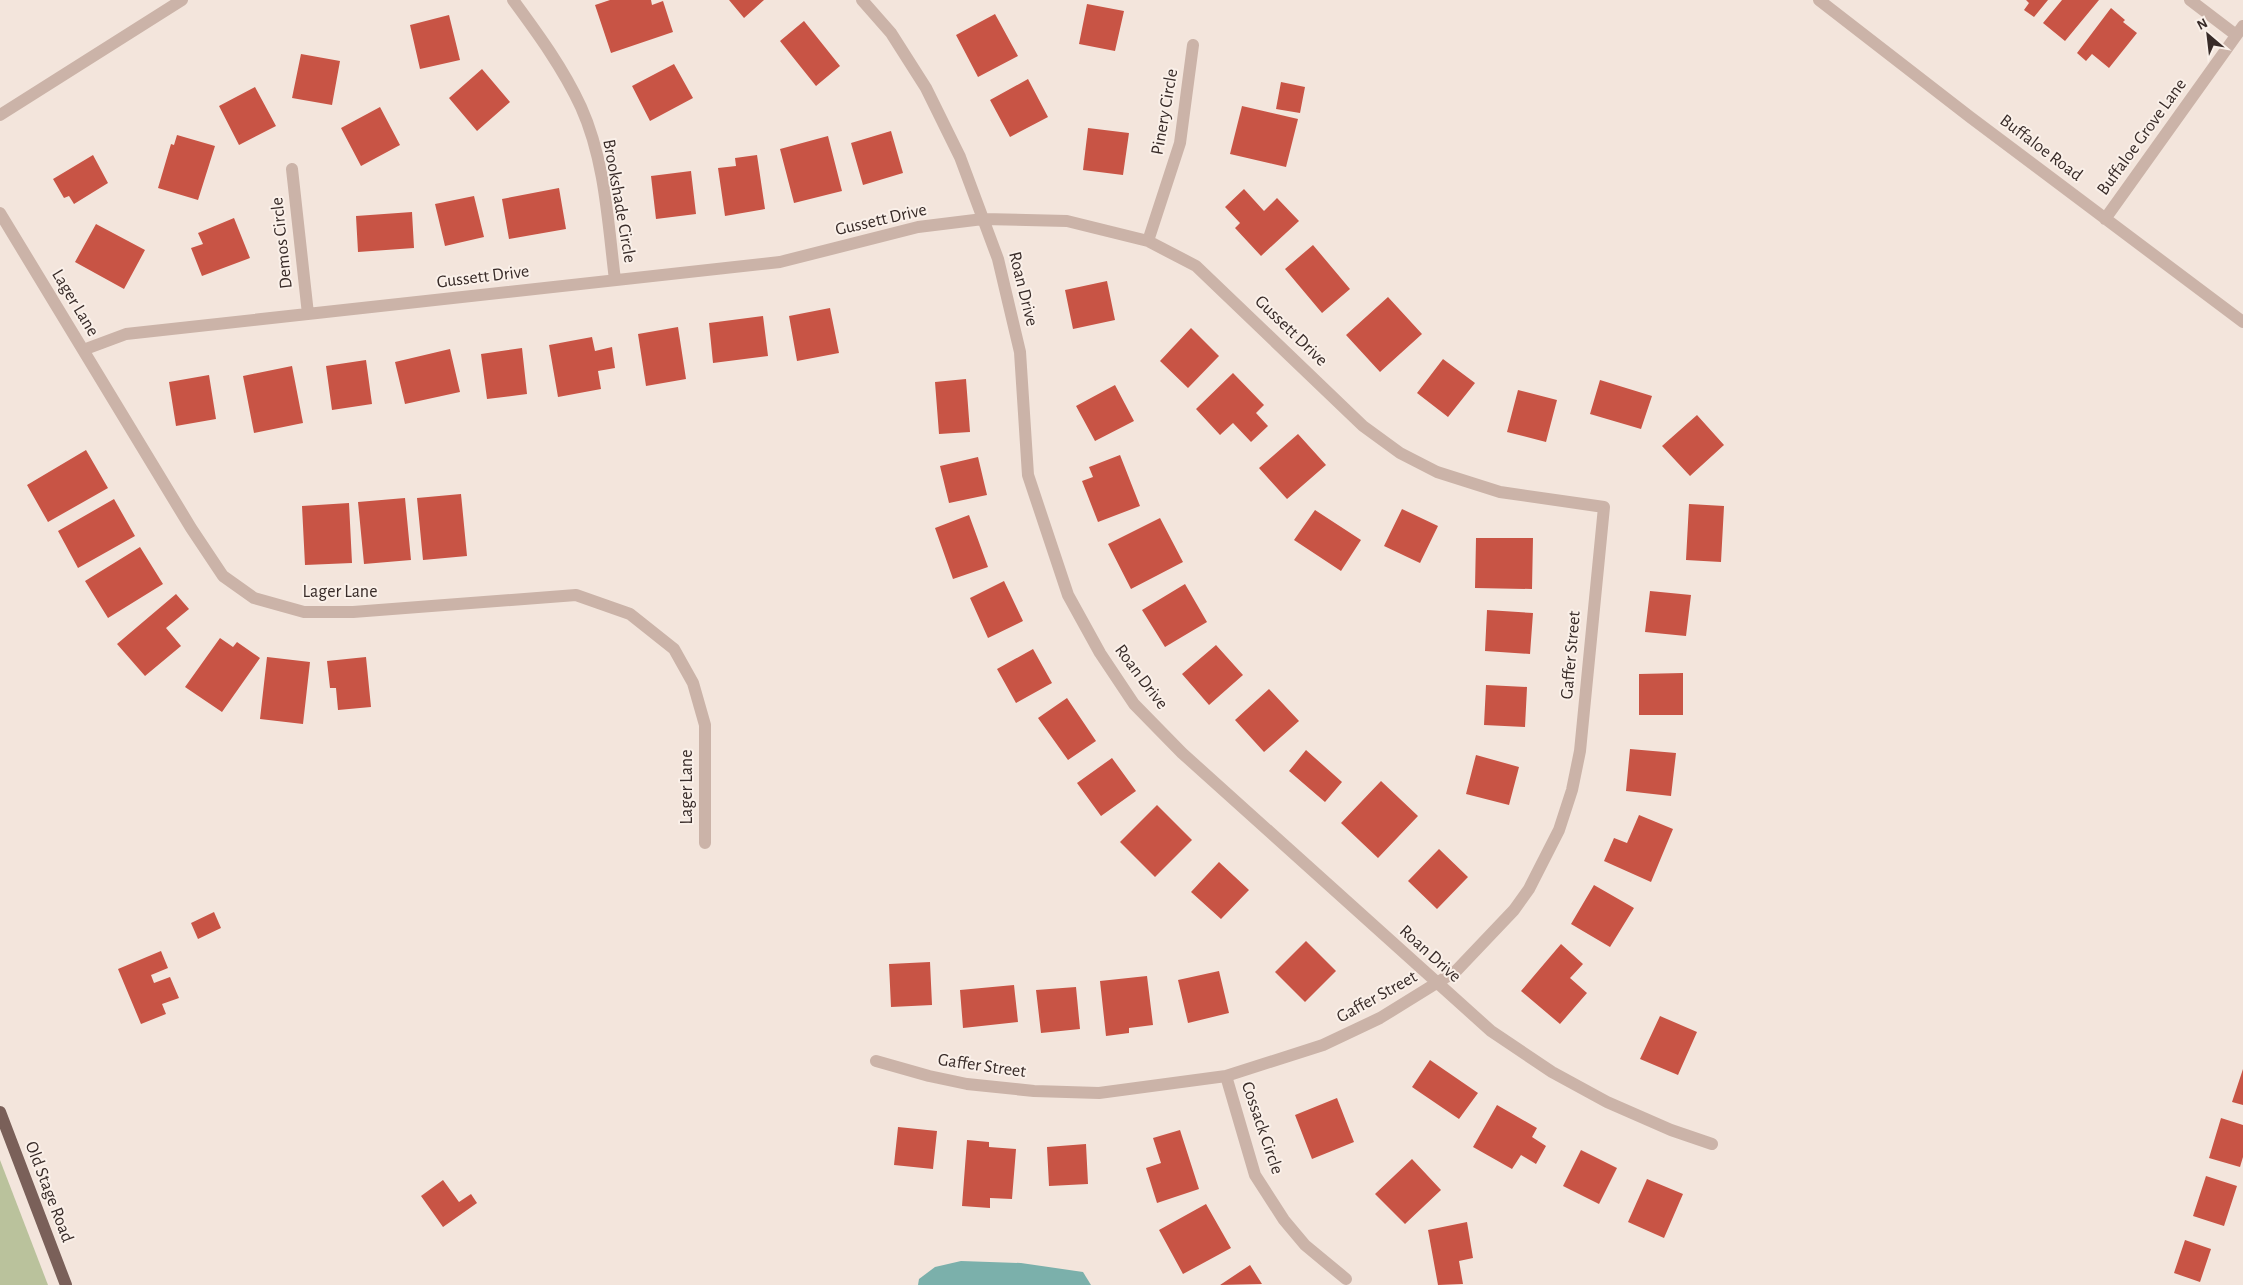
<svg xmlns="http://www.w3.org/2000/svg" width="2243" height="1285" font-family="'Alegreya Sans',sans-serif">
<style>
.green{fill:#bac29c}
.water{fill:#7bb0ab}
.building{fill:#c85445}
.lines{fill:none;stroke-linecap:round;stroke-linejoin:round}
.minor{stroke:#cbb3a8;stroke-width:12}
.major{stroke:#7a6059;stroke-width:12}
.labels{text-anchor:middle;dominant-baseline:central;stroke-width:4;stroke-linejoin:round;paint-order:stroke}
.street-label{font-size:18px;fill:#382b28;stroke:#faf0e9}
</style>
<rect width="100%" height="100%" fill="#f3e5dc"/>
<path class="green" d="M0,1160l48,125h-48z"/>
<path class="water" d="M961,1261l60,2 62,9 8,13h-173l1,-6 16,-12z"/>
<path class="building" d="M610,0h41l1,5 11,-4 10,31 -62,21 -16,-48z
M729,0h35l-20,18z
M2026,0h22l-14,17 -10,-7 5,-7z
M2062,0h37l-34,41 -22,-18z
M1087,4l37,7 -9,40 -36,-7z
M2111,8l14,12 -2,2 14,11 -28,35 -17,-14 -6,7 -9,-8z
M995,14l23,42 -40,21 -22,-42z
M449,15l11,45 -40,9 -10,-44z
M804,21l36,45 -24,20 -36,-45z
M301,54l39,7 -8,44 -40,-7z
M674,64l19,34 -43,23 -18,-35z
M482,69l28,33 -33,29 -28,-33z
M1028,79l20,38 -38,20 -20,-37z
M1281,82l24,5 -5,26 -24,-4z
M255,87l21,39 -37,19 -20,-39z
M1242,106l56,13 -12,48 -56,-13z
M380,107l20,38 -39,21 -20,-38z
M1088,128l41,5 -6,42 -40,-5z
M891,131l12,42 -40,12 -12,-42z
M177,135l38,11 -17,54 -40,-12 13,-44 3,1z
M828,136l14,55 -48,12 -14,-54z
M93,155l15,28 -34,21 -5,-8 -5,2 -11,-19z
M757,155l8,54 -40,7 -7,-48 18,-2 -1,-8z
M691,171l5,43 -40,5 -5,-43z
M559,188l7,41 -57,10 -7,-40z
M1244,189l20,22 13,-13 22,23 -38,35 -26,-28 5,-5 -15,-16z
M474,196l10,41 -39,9 -10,-42z
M412,212l2,36 -56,4 -2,-36z
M234,218l16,40 -48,18 -11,-28 12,-4 -5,-11z
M96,224l49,26 -21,39 -49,-27z
M1313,245l37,44 -28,24 -37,-44z
M1107,281l8,39 -42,9 -8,-39z
M1388,297l34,37 -42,38 -34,-37z
M830,308l9,45 -42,8 -8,-45z
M763,316l5,40 -55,7 -4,-40z
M678,327l8,52 -40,7 -8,-52z
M1191,328l28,28 -31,32 -28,-27z
M592,337l3,14 17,-4 3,21 -17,3 3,18 -43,8 -9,-52z
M522,348l5,46 -40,5 -6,-45z
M450,349l10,43 -55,12 -10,-42z
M1443,359l32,24 -27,34 -31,-24z
M366,360l6,44 -40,6 -6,-44z
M292,366l11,57 -49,10 -11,-57z
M1233,373l31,32 -8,8 12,13 -17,16 -18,-19 -13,12 -24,-26z
M209,375l7,44 -40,7 -7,-44z
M966,379l4,53 -31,2 -4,-52z
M1600,380l52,16 -11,33 -51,-15z
M1115,385l19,36 -39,20 -19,-35z
M1518,390l39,10 -11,42 -39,-10z
M1697,415l27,30 -34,31 -28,-30z
M1298,434l28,31 -39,34 -28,-31z
M86,450l22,38 -60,34 -21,-37z
M1120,455l20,51 -42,16 -16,-41 11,-4 -4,-10z
M978,457l9,38 -38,8 -9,-37z
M461,494l6,62 -44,4 -6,-62z
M405,498l6,62 -47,4 -6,-62z
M114,499l21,37 -57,32 -20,-37z
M349,503l3,60 -47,2 -3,-59z
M1689,504l35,2 -3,56 -35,-2z
M1402,509l36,17 -18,37 -36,-17z
M1315,510l46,30 -20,31 -47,-31z
M969,515l19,52 -35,12 -18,-51z
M1160,518l23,44 -52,27 -23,-45z
M1476,538h57l-1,51 -57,-1z
M140,547l23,37 -55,34 -23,-37z
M1004,581l19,40 -35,17 -18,-40z
M1185,584l22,38 -42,25 -23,-37z
M1650,591l41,4 -5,41 -41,-4z
M176,594l13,15 -23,19 15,18 -36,30 -28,-32z
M1487,610l46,3 -3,41 -45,-3z
M220,638l13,9 4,-5 23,16 -38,54 -37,-25z
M1216,645l27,30 -34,30 -27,-31z
M1033,649l19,34 -36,20 -19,-34z
M267,657l43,5 -7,62 -43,-5z
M366,657l5,50 -33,3 -2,-22h-6l-3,-27z
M1683,673v42h-44v-41z
M1486,685l41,2 -2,40 -41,-2z
M1269,689l30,32 -35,31 -29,-32z
M1067,698l29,43 -28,19 -30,-42z
M1630,749l46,4 -5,43 -45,-5z
M1306,750l36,32 -17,20 -36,-31z
M1476,755l43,12 -10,38 -43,-11z
M1112,758l24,33 -35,25 -24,-33z
M1381,781l37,35 -40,42 -37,-35z
M1157,805l35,35 -37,37 -35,-35z
M1639,815l34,14 -22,53 -47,-21 10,-23 13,5z
M1439,849l29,28 -31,32 -29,-28z
M1219,862l30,28 -28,29 -30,-27z
M1594,885l40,23 -24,39 -39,-23z
M214,912l7,16 -23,11 -7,-16z
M1306,941l30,30 -31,31 -30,-30z
M1561,944l22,20 -13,14 17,15 -27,31 -39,-33z
M161,951l7,17 -17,7 3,8 16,-6 9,21 -17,6 4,10 -25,10 -23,-55z
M930,962l2,43 -41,2 -2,-43z
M1219,971l10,42 -41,10 -10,-43z
M1147,976l6,49 -24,3v5l-23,3 -6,-55z
M1014,985l4,37 -55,6 -3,-38z
M1076,987l4,42 -39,4 -5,-43z
M1660,1016l37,16 -19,43 -38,-16z
M1430,1060l48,33 -19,26 -47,-32z
M2243,1069v36l-11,-3z
M1337,1098l17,44 -42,17 -17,-44z
M1497,1105l40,23 -5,9 14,9 -10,18 -15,-9 -9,14 -39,-22z
M2221,1118l22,7v32l-3,10 -31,-9z
M898,1127l39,4 -4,38 -39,-4z
M1180,1130l19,59 -42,14 -11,-35 15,-5 -8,-25z
M967,1140l22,2v5l27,2 -4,50 -22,-1v10l-28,-2z
M1086,1144l2,40 -39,2 -2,-39z
M1581,1150l36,18 -18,36 -36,-18z
M1412,1159l29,31 -36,34 -30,-30z
M2206,1176l31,10 -13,40 -31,-10z
M1647,1179l36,15 -19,44 -36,-16z
M443,1180l16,22 12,-8 6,9 -34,24 -22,-31z
M1206,1204l25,44 -48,26 -24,-44z
M1467,1222l6,36 -14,3 4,23 -25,1 -10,-55z
M2185,1240l26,9 -11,33 -26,-9z
M1250,1265l12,19 -42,1z"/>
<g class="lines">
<path class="minor" d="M513,0c25,34 50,68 68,107 24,53 27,116 34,173
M862,0l29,33 35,55 34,69 38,102 22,93 8,123 40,120 32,58 34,51 48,49 309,278 61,41 55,30 64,28 41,14
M1819,0l151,117 273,205
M2190,0l46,35
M0,115l182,-115
M292,169l16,145
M0,213l191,315 32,48 31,22 50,14h49l223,-17 54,19 44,35 19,34 12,42v118
M2105,219l138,-193
M1148,241l32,-98 13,-98
M83,350l43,-16 654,-72 138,-35 65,-8 84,2 81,20 48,25 167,160 37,27 37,19 63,20 104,15 -24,244 -8,39 -13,40 -30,59 -15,21 -58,61 -76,47 -57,27 -97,31 -127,17 -65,-2 -67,-7 -38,-8 -53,-15
M1226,1076l29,99 29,45 21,25 41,34"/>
<path class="major" d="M0,1112l66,173"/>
</g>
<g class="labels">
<g class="street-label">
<text transform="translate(1165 112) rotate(-80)">Pinery Circle</text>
<text transform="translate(2142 137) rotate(-54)">Buffaloe Grove Lane</text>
<text transform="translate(2041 148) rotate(37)">Buffaloe Road</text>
<text transform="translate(619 201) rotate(80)">Brookshade Circle</text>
<text transform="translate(881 220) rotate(-13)">Gussett Drive</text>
<text transform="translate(282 243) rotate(-96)">Demos Circle</text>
<text transform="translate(483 277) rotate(-7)">Gussett Drive</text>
<text transform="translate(1023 289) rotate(76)">Roan Drive</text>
<text transform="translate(75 303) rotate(59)">Lager Lane</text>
<text transform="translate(1291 331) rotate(44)">Gussett Drive</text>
<text x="340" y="592">Lager Lane</text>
<text transform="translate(1571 655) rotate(-85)">Gaffer Street</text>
<text transform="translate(1141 677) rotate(53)">Roan Drive</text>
<text transform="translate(687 787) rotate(-90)">Lager Lane</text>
<text transform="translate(1430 954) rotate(42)">Roan Drive</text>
<text transform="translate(1377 997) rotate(-29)">Gaffer Street</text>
<text transform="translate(982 1066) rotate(8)">Gaffer Street</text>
<text transform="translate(1262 1128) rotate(71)">Cossack Circle</text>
<text transform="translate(49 1192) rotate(69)">Old Stage Road</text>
</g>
</g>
<g transform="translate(2208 35) rotate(332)" stroke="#faf0e9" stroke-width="4" paint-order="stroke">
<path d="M0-4L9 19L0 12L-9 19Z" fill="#382b28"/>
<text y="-8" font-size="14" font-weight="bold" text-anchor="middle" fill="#382b28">N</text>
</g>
</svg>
